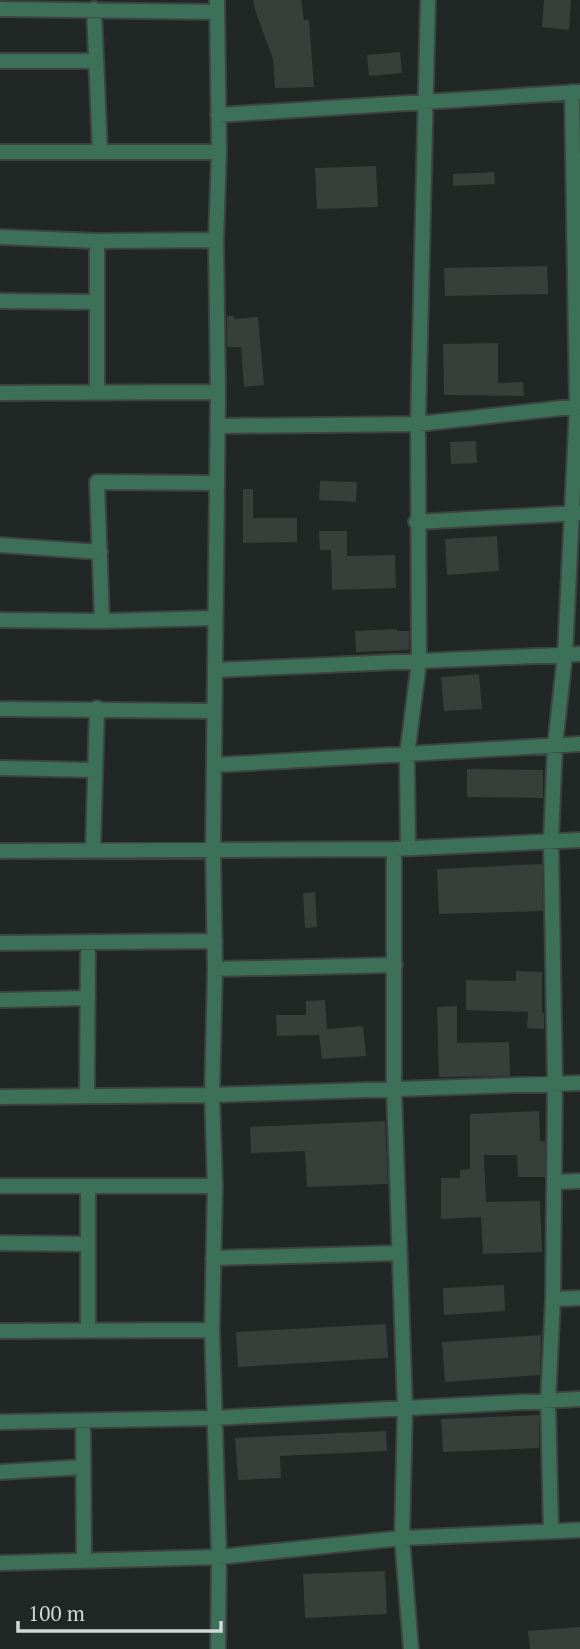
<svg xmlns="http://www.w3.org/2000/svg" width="580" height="1649" font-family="'PT Serif',serif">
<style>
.building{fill:#373f3b}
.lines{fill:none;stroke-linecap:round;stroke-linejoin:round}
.street-casing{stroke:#3d4340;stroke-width:18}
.street{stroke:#3c7058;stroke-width:14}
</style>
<rect width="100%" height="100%" fill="#202724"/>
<path class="building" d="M253,0h48l3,20h5l5,67 -39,1 -2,-29 -18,-49z
M544,0h27l-2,30 -27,-3z
M400,52l2,21 -33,3 -2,-21z
M376,166l2,41 -61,2 -2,-41z
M494,172l1,12 -42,2v-12z
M547,266l1,28 -103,2 -1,-28z
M227,316h7v3l24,-2 6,68 -20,2 -3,-40h-14z
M498,343v40l25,-1 1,14 -80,-1 -1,-51z
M476,441l1,22 -26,1 -1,-22z
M320,481l37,1 -1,20 -37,-2z
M243,489h10v29h44v24l-54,1z
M319,531h28v25l48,-1 1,33 -64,2 -1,-40h-11z
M497,536l2,35 -52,4 -2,-36z
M397,629v2h12v19l-53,2 -1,-21z
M479,674l3,35 -38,2 -3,-34z
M467,769l76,1v28l-76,-1z
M542,864l1,47 -104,3 -2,-45z
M315,892l2,35 -12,1 -2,-35z
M516,971l26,1v40l2,1v16l-17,-1 1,-16 -62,-2v-30l50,1z
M325,1000l2,29 36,-3 3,30 -44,3 -3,-24 -42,1 -1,-21h30v-14z
M457,1006v37l52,-1 1,34 -71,1 -2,-70z
M539,1111l1,31 5,-1v36h-27l-1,-22h-33l2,47 54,-1 2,51 -59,2 -2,-37 -40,2v-41h19v-8l10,-1v-55z
M385,1121l3,63 -81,3 -2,-36 -54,2 -1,-26z
M504,1285l1,26 -61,4 -1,-27z
M386,1324l2,34 -150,9 -2,-35z
M541,1335l-1,40 -95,7 -3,-40z
M539,1415v33l-96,4 -2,-33z
M386,1431l1,20 -107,5 1,22 -43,2 -3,-42z
M385,1571l2,43 -82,4 -2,-44z
M580,1627v22h-50l-2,-18z"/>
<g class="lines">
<g class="street-casing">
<path id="street" d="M217,0l2,152 -3,88 2,152 -5,458 2,119 -3,126 3,91 -3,144 7,227 -1,92
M0,9l217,3
M94,9l6,143
M0,61h95
M218,115l362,-23
M0,152h219
M0,237l97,4 119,-1
M97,241v150
M0,301l97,1
M0,393l218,-1
M218,426l200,-2 162,-18
M416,522l163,-9
M0,545l100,7
M0,620l102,1 113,-3
M102,621l-5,-139 120,1
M215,670l365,-16
M0,709l214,2
M215,765l365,-21
M0,768l95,2
M408,848l-1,-93 12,-93 -1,-238 10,-424
M93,849l4,-141
M394,849v240l11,319 -3,130 9,111
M0,851l394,-2 186,-9
M0,943l215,-2
M215,969l180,-4
M0,1000l88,-2
M87,1096l1,-153
M0,1097l212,-2 368,-12
M554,1182l26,-1
M0,1186h215
M88,1187v143
M0,1243l88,1
M213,1258l186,-5
M553,1299l27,-1
M0,1331l212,-1
M83,1421l1,140
M0,1422l214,-4 366,-19
M0,1472l83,-5
M551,1531l-3,-130 5,-102 2,-215 -4,-243 4,-96 10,-90 12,-249 -5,-314
M0,1563l219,-6 183,-19 178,-8"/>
</g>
<use href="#street" class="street"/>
</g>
<path d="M18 1621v10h203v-10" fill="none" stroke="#d3d7d5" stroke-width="3.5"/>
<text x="28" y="1621" font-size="21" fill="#d3d7d5" stroke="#202724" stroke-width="5" paint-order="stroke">100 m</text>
</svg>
